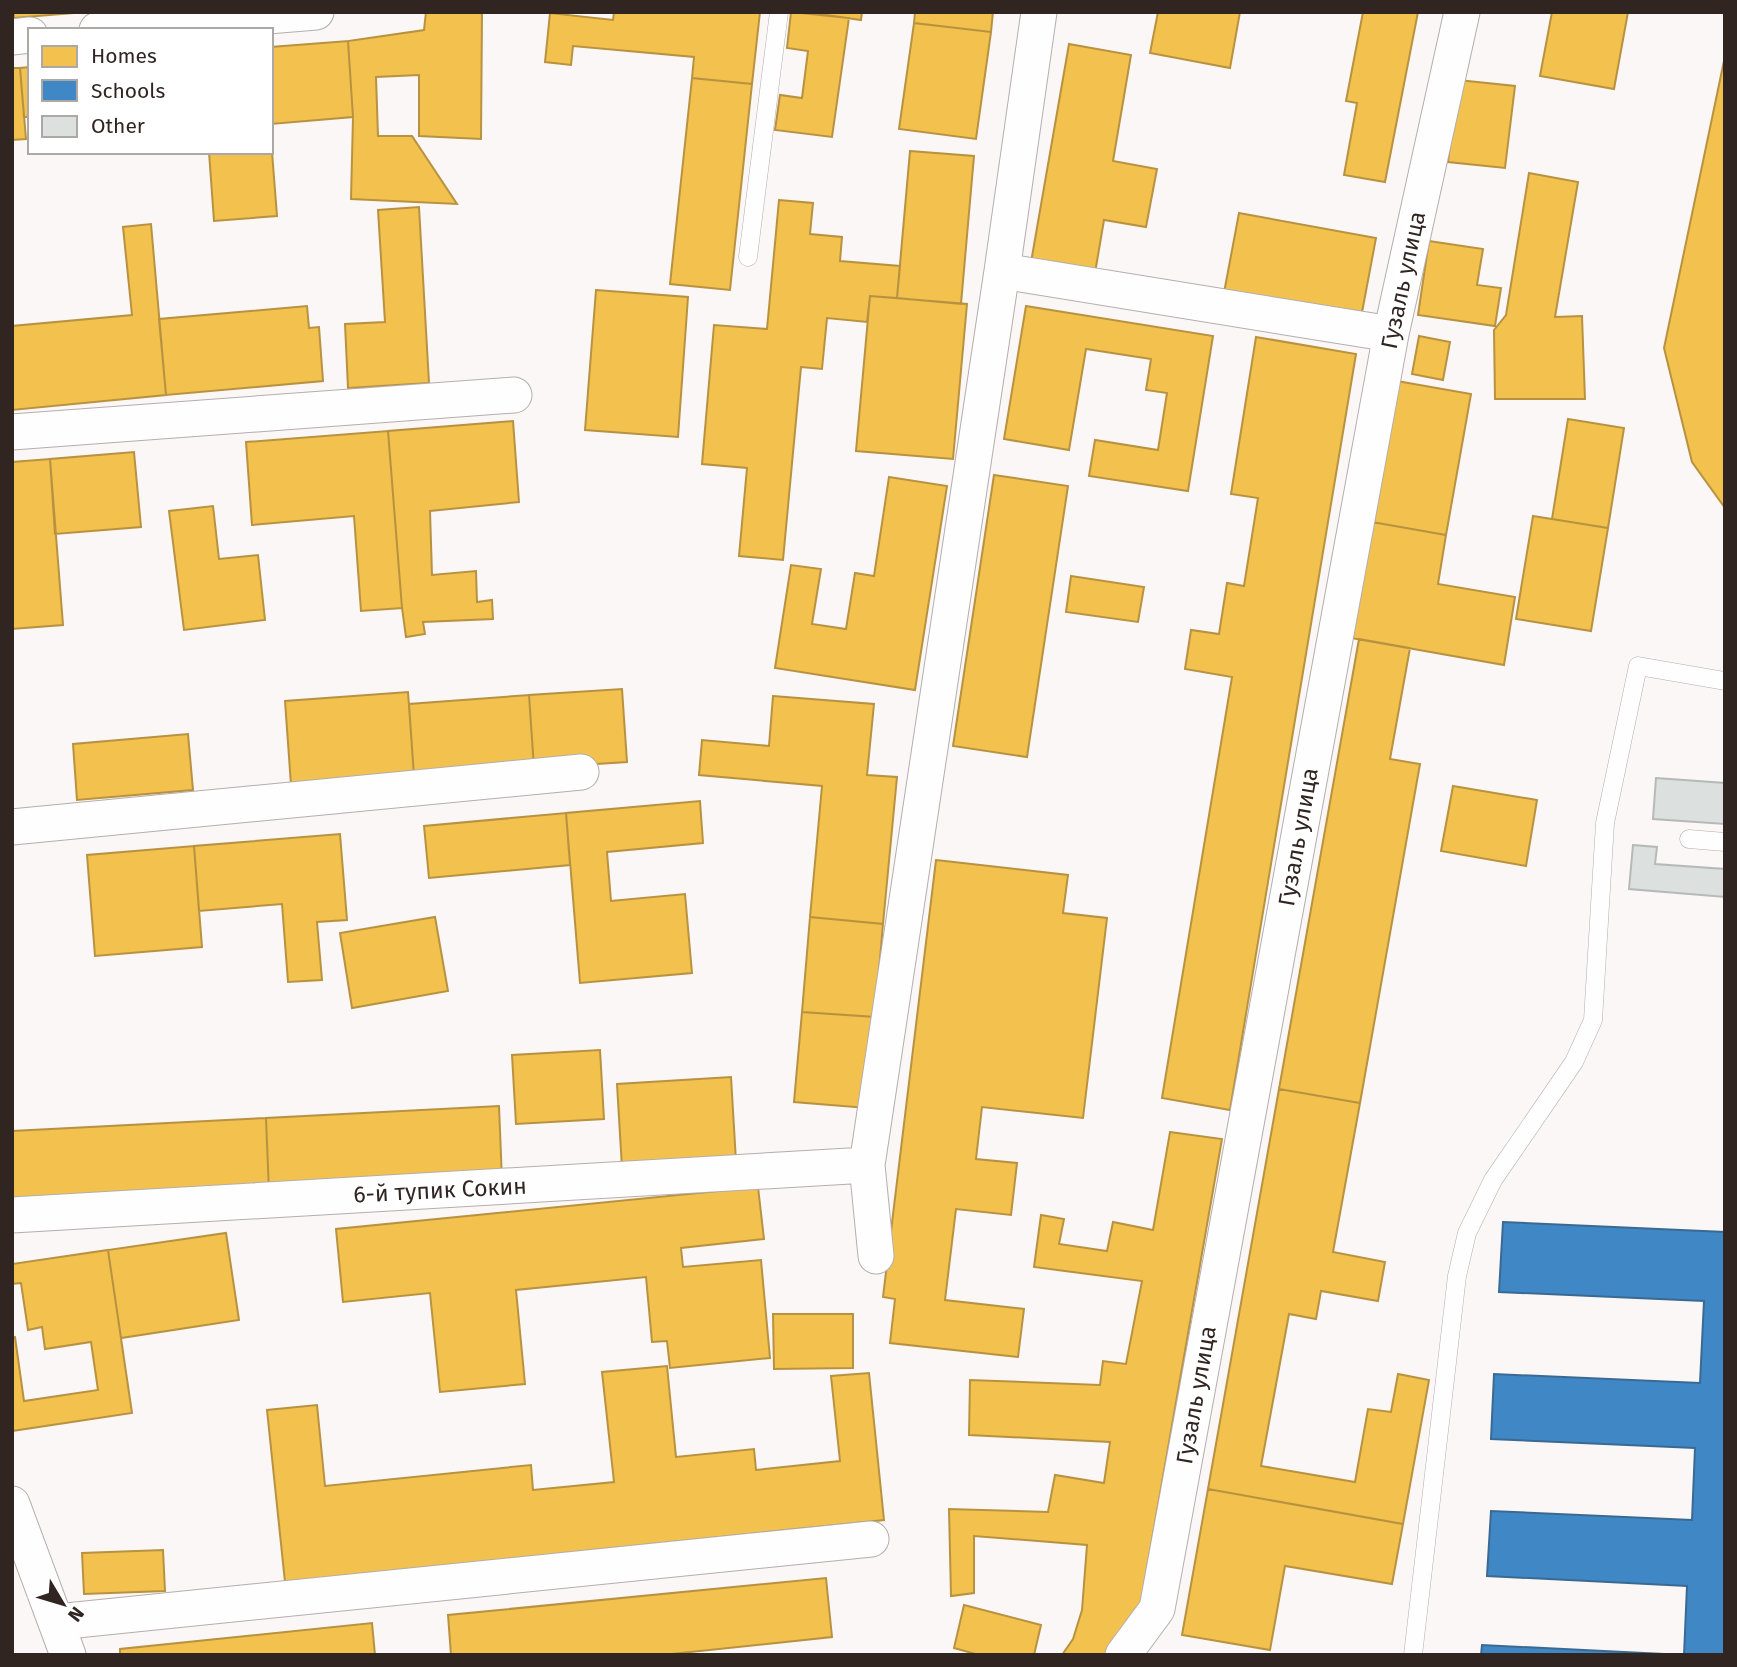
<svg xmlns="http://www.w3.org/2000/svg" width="1737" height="1667" font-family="'Fira Sans',sans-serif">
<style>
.homes{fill:#f2c14e;stroke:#b89240;stroke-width:2}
.schools{fill:#3f88c5;stroke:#3a6a94;stroke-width:2}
.building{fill:#dce0de;stroke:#b5bab8;stroke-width:2}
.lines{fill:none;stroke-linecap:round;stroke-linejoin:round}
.service-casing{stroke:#b4aeac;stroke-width:19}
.minor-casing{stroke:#b4aeac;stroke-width:37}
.service{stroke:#fefefe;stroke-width:18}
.minor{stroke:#fefefe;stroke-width:35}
.labels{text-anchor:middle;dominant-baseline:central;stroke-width:7;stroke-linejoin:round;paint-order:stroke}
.street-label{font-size:23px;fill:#302521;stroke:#fff}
</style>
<rect width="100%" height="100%" fill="#faf7f6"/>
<path class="homes" d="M14,12h72l-72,6z
M426,12l56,1 -1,126 -62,-3v-61l-43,2 2,59h34l45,68 -106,-5 2,-82 -5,-76 76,-11z
M614,12h146l-8,72 -60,-6 2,-21 -121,-11 -2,19 -26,-3 5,-49 63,7z
M791,12l58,6 -17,119 -57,-7 5,-35 22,3 6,-47 -21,-3z
M806,12h56l-1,8z
M915,12h78l-2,20 -77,-9z
M1158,12h82l-10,56 -80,-15z
M1363,12h55l-33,170 -41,-7 13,-72 -11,-2z
M1552,12h76l-14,77 -74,-13z
M914,23l77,9 -15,107 -77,-10z
M348,41l5,76 -82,7v-77z
M1069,44l62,11 -18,106 44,8 -11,58 -42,-7 -10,59 -64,-11z
M1725,56v452l-33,-46 -28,-114z
M30,67v50h-6l-4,-49z
M12,68h8l6,71 -14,1z
M692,78l60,6 -22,206 -60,-6z
M1458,80l57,6 -10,82 -57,-6z
M271,139l6,77 -63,5 -5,-69h62z
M910,151l64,5 -13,148 -64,-6z
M1529,173l49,9 -23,135 27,-1 3,83h-90l-1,-69 12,-15z
M779,200l34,3 -3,31 32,3 -2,24 60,5 -3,32 -27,-2 -3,26 -40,-4 -5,51 -21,-2 -18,193 -44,-4 8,-88 -45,-4 12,-139 53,4z
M419,207l10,176 -81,5 -3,-64 40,-2 -7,-112z
M1239,213l137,25 -16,85 -137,-25z
M151,224l15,171 -154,15v-84l120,-11 -9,-88z
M1429,241l54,8 -6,36 24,3 -6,38 -77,-11z
M596,290l92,7 -10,140 -93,-7z
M870,296l97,8 -14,155 -97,-8z
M307,306l2,22 10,-1 4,54 -157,14 -7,-76z
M1026,306l187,30 -25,155 -99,-15 6,-36 63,10 9,-57 -21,-3 5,-31 -65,-10 -17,101 -65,-11z
M1419,336l31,6 -7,38 -31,-6z
M1256,337l100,17 -126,756 -68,-12 70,-421 -47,-8 6,-39 28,4 8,-51 17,3 14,-88 -27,-4z
M1397,381l74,13 -25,141 -74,-13z
M1568,419l56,9 -16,100 -56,-9z
M513,421l6,81 -89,9 2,64 44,-4 1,31 15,-2 1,19 -70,3 2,12 -19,3 -4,-29 -14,-177z
M388,431l14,177 -41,3 -7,-95 -102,9 -6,-83z
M134,452l7,75 -86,7 -5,-75z
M50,459l13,166 -51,4v-167z
M994,475l74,11 -41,271 -74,-11z
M889,477l58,9 -32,204 -140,-22 16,-103 30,4 -9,55 34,5 9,-56 19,3z
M213,506l6,53 39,-4 7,65 -81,10 -15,-119z
M1533,516l75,12 -17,103 -75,-12z
M1372,522l74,13 -8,49 77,13 -11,68 -153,-27z
M1071,576l73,11 -6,35 -72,-10z
M1359,639l51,9 -20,111 30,5 -60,339 -81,-14z
M622,689l5,73 -93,6 -5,-73z
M408,692l6,84 -123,9 -6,-84z
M529,695l5,73 -120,8 -5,-72z
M773,696l101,8 -7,71 30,2 -14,147 -73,-7 12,-131 -123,-11 3,-35 67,6z
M188,734l5,56 -116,10 -4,-56z
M1453,786l84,14 -11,66 -85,-15z
M700,801l3,42 -96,9 4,49 74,-7 7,79 -112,10 -14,-170z
M566,813l4,52 -141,13 -5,-52z
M340,834l7,86 -30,2 5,58 -34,2 -6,-78 -83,7 -5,-65z
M194,846l8,101 -107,9 -8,-101z
M936,860l132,15 -5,38 44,5 -24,200 -101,-11 -6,52 41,4 -6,52 -55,-6 -11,91 79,9 -6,48 -128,-14 5,-44 -12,-2z
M435,917l13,74 -96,17 -12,-75z
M810,917l73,7 -8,93 -73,-5z
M802,1012l73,5 -8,91 -73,-6z
M600,1050l4,69 -88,5 -4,-69z
M731,1077l5,84 -114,7 -5,-84z
M1279,1089l81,14 -27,149 52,10 -7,39 -57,-10 -5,28 -27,-5 -28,152 94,16 13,-73 23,3 7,-38 31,6 -26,144 -195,-35z
M499,1106l3,74 -233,12 -3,-74z
M266,1118l3,74 -257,13v-74z
M1170,1132l52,7 -84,481 -27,35h-49l11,-16 9,-29 5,-65 -113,-9v57l-23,3 -2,-87 99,3 7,-37 49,8 6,-41 -141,-7 1,-55 130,5 3,-24 23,3 16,-83 -108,-14 7,-52 23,4 -5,25 48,7 6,-29 40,8z
M758,1187l6,52 -83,9 2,19 78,-7 9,98 -100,10 -3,-27 -15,1 -6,-65 -130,13 9,94 -85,8 -10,-99 -87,9 -7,-73z
M226,1233l13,87 -118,18 -13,-88z
M108,1250l24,163 -120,18v-93l3,-1 9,64 74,-11 -7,-48 -46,7 -3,-22 -14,3 -7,-47 -9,1v-20z
M773,1314h80v54l-79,1z
M667,1366l9,91 78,-8 2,21 84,-9 -9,-85 38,-3 15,147 -599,62 -18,-172 50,-5 8,81 206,-21 2,25 81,-8 -12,-110z
M1208,1489l195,35 -11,60 -107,-18 -15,84 -88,-15z
M163,1550l2,41 -81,3 -2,-41z
M826,1578l6,59 -170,18h-211l-3,-40z
M964,1605l77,20 -7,30h-55l-25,-7z
M372,1623l3,32h-255v-6z"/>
<path class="schools" d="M1503,1222l222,10v423h-244l1,-10 202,10 3,-69 -200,-10 4,-65 201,9 3,-72 -204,-9 3,-65 206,9 4,-82 -205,-9z"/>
<path class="building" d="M1656,778l69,5v41l-72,-5z
M1633,845l24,2 -2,17 70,5v28l-96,-8z"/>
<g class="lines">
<g class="service-casing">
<path id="service" d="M748,257l31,-245
M1689,839l36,3
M1413,1655l44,-379 10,-43 26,-53 81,-118 19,-42 12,-197 33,-157 87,15"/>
</g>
<g class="minor-casing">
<path id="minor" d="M97,30l219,-18
M12,37l18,-2
M1002,271l389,63
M12,432l502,-37
M12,827l569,-55
M12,1215l855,-50
M876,1256l-9,-91 135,-894 37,-259
M12,1504l56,151
M57,1622l814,-83
M1123,1655l34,-46 234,-1275 71,-322"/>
</g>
<use href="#service" class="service"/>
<use href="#minor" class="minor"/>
</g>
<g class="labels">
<g class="street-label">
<text transform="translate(1403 280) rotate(-78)">Гузаль улица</text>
<text transform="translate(1298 837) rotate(-80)">Гузаль улица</text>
<text transform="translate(440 1190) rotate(-3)">6-й тупик Сокин</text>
<text transform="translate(1196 1395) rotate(-80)">Гузаль улица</text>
</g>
</g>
<rect width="1737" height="1667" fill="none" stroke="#302521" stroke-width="28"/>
<rect x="28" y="28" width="245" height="126" fill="#ffffff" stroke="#aca8a6" stroke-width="2"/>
<rect x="42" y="46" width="35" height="21" fill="#f2c14e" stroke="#aca8a6" stroke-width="2"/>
<text x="91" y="63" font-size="21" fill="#302521">Homes</text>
<rect x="42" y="80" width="35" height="21" fill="#3f88c5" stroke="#aca8a6" stroke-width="2"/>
<text x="91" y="98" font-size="21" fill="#302521">Schools</text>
<rect x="42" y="116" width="35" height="21" fill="#dce0de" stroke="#aca8a6" stroke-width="2"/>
<text x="91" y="133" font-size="21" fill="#302521">Other</text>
<g transform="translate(63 1604) rotate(128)" stroke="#ffffff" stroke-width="5" paint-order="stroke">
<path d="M0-5L12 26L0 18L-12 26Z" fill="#302521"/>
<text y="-10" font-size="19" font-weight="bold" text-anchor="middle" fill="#302521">N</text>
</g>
</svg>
